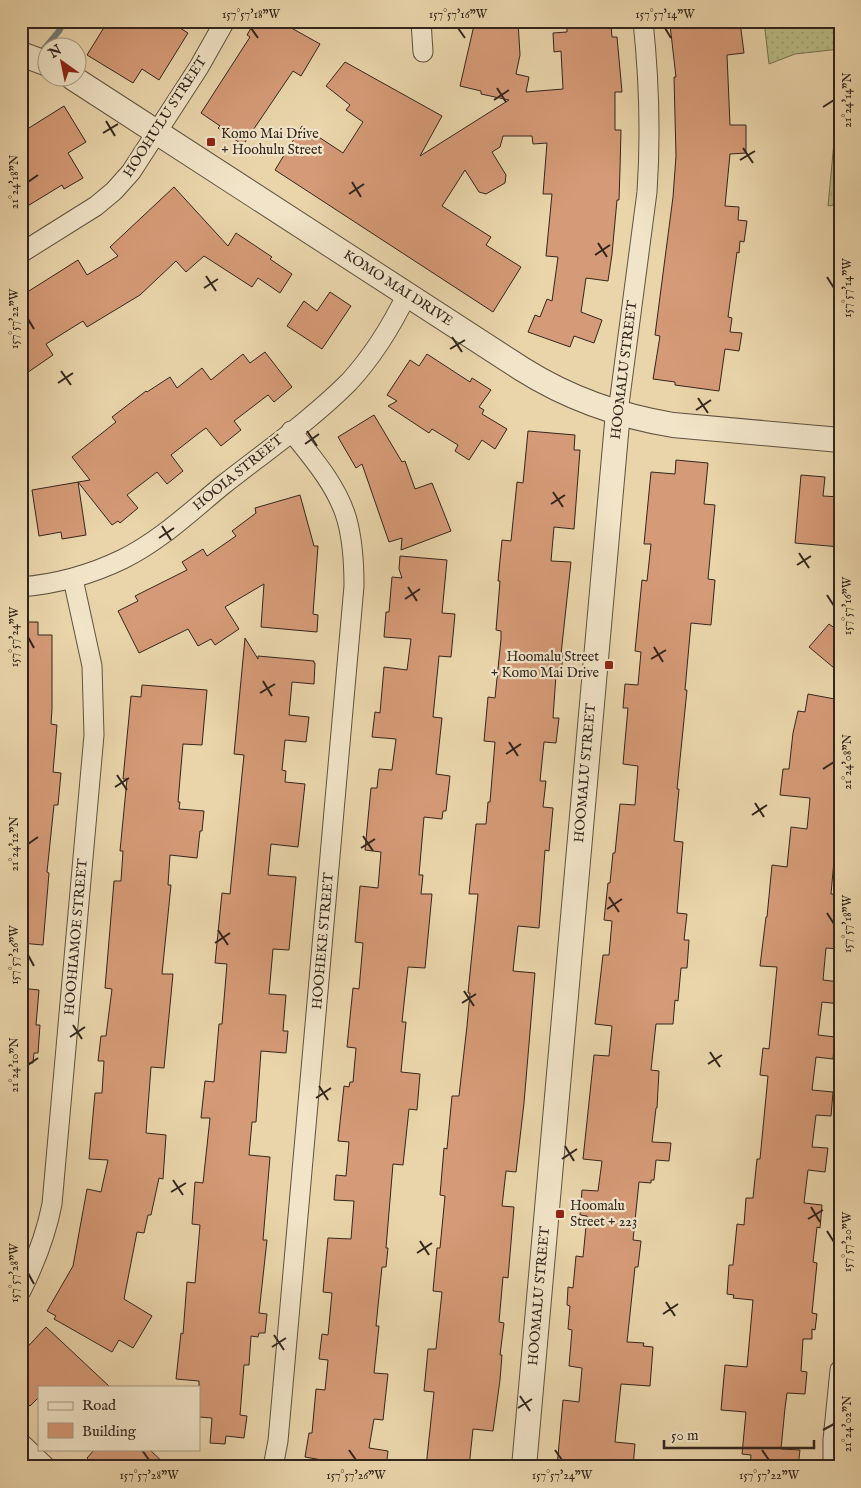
<svg xmlns="http://www.w3.org/2000/svg" width="861" height="1488" font-family="'IM FELL English',serif">
<style>
.grass{fill:url(#grass-dots);stroke:#767252}
.park{fill:url(#park-tufts);stroke:#767252}
.lines{fill:none;stroke-linecap:round;stroke-linejoin:round}
.stream{stroke:#727c79;stroke-width:6}
.building{fill:#d59a77;stroke:#32261e}
.minor-casing{stroke:#605241;stroke-width:21}
.tertiary-casing{stroke:#605241;stroke-width:26}
.minor{stroke:#f1e4c8;stroke-width:19}
.tertiary{stroke:#f1e4c8;stroke-width:24}
.ticks{fill:none;stroke:#32261e;stroke-width:2}
.poi-dot{fill:#8f2418;stroke:#f1e4c8;stroke-width:2}
.labels{text-anchor:middle;dominant-baseline:central;stroke-width:4.5;stroke-linejoin:round;paint-order:stroke}
.street-label{font-size:14px;fill:#32261e;stroke:#f1e4c8}
.poi-label{font-size:14px;fill:#32261e;stroke:#f1e4c8;text-anchor:start}
.neatline{fill:none;stroke:#32261e;stroke-width:2}
.ticks-label{font-size:12px;text-anchor:middle;fill:#32261e}
</style>
<defs>
<pattern id="grass-dots" width="8" height="8" patternUnits="userSpaceOnUse" patternTransform="scale(1.25)"><rect width="8" height="8" fill="#b9bd87"/><path d="M2 2h.1M6 6h.1" fill="none" stroke="#a0a274" stroke-width="1.8" stroke-linecap="round"/></pattern>
<pattern id="park-tufts" width="24" height="20" patternUnits="userSpaceOnUse" patternTransform="scale(1.25)"><rect width="24" height="20" fill="#b9bd87"/><path d="M3 7l-1-3M5 7V3M7 7l1-3M15 17l-1-3M17 17v-4M19 17l1-3" fill="none" stroke="#a0a274"/></pattern>
</defs>
<rect width="100%" height="100%" fill="#ead5ab"/>
<filter id="stains"><feTurbulence type="fractalNoise" baseFrequency=".004" numOctaves="4"/><feColorMatrix values="0 0 0 0 .2 0 0 0 0 .09 0 0 0 0 .02 0 0 0 .5 -.17"/></filter>
<radialGradient id="worn" r=".72"><stop offset=".6" stop-color="#630" stop-opacity="0"/><stop offset="1" stop-color="#630" stop-opacity=".3"/></radialGradient>
<path class="grass" d="M764,21h76v28l-45,5 -26,10z"/>
<path class="park" d="M840,78v126l-12,2z"/>
<g class="lines">
<path class="stream" d="M38,56l21,-25 6,-10
M21,76l11,-13"/>
</g>
<path class="building" d="M108,21h61l19,12 -29,47 -17,-11 -9,14 -46,-28z
M255,21h24l41,23 -19,32 -8,-5 -50,74 -25,-17 2,-2 -19,-13 49,-76 -3,-2z
M475,21h43l2,34 -4,19 13,3 -3,15 37,-3 -2,-38 -7,1 -1,-19 14,-1v-4l44,-3 1,12h5l5,55h-7v38h6l-1,39 -1,31h-2l-5,54 -4,27 -22,-3 -5,34 21,8 -8,23 -20,-7 -4,11 -42,-15 7,-17 5,2 7,-18 5,2 6,-44 -12,-1 6,-62h-9l4,-51 -14,1 -1,-8h-29l-3,11 -8,5 14,23 -1,8 -19,11 -7,-2 -14,-22 -23,36 49,31 -5,8 35,22 -28,45 -218,-142 27,-44 41,27 20,-31 -17,-12 4,-5 -24,-19 19,-24 97,54 -22,40 89,-56 -28,-6v-3l-21,-5z
M696,22v4l44,-4 4,31 -17,2 3,70h16v28l-16,1 -5,52 14,1 -1,13 9,1 -3,21 -4,-1 -1,12 -2,-1 -9,65 4,1 -2,14 12,1 -3,18 -14,-2 -6,42 -44,-6v-3l-22,-3 7,-43 -5,-1 18,-138 3,-41 -2,-79h2l-6,-52z
M64,106l22,36 -18,11 15,25 -19,11 -2,-4 -41,25v-77z
M174,187l54,59 8,-13 36,24 -2,2 22,15 -12,19 -22,-15 -6,9 -48,-31 -18,16 -10,-11 -36,34 -53,32 -4,-6 -37,23 7,11 -32,22v-81l57,-36 9,15 31,-19 -8,-9z
M330,292l21,14 -29,43 -35,-23 17,-25 13,10z
M265,352l27,35 -18,15 -6,-7 -34,26 7,9 -20,16 -15,-18 -7,5 -28,22 12,16 -16,13 -10,-12 -30,23 11,13 -18,15 -2,-2 -6,4 -34,-43 8,53 -24,4 -1,-7 -22,4 -7,-46 58,-10 -18,-23 44,-35 -4,-5 34,-26 1,1 23,-15 7,11 25,-20 9,12 32,-26 7,9z
M427,354l43,28 2,-4 19,12 -12,17 5,3 -2,4 25,15 -12,20 -13,-9 -13,20 -14,-9 3,-6 -26,-16 -3,4 -41,-27 9,-5 -10,-6 23,-35 9,6z
M374,415l28,47 3,-1 10,28 17,-6 19,48 -50,19 1,-12 -13,4 -27,-78 -6,4 -18,-31z
M528,431l47,4 -1,15h6l-6,79 -20,-2 -3,34 20,1 -10,92h2l-2,21h-5l-3,43h6l-3,25 -12,-1 -4,39h6l-3,26 10,1 -4,43 -4,-1 -6,78 -21,-2 -5,45 22,2 -11,130 -8,69 -10,-1 -4,35 12,1 -6,71 -5,-1 -4,45 5,1 -4,32h2l-2,25 -7,51 -20,-2 -4,38h-43l8,-75 -10,-1 4,-42h8l6,-57 -9,-1 4,-43h3l5,-52 -5,-1 4,-47 3,1 5,-53h7l8,-70 3,-33h-2l10,-99h-9l7,-70h10l2,-22h2l5,-60 -11,-1 4,-44 7,1 6,-59v-8l-5,-1 4,-49h-2l4,-41 9,1 6,-59 6,1z
M676,460l32,3 -4,41 11,1 -7,74 7,1 -4,45 -20,-2 -6,67h2l-10,99h2l-5,52 9,1 -6,71 10,1 -3,26h5l-2,28h-6l-3,33 -3,-1 -2,24h-17l-5,46 8,1 -2,37h-1l-4,34 19,1 -2,18 -13,-1 -2,20h-3v3l-12,-1 -6,58 8,1 -3,26h-3l-8,75 17,1 -1,3 10,1 -3,39 -29,-2 -6,58 20,2 -2,23h-76l6,-67 16,2 3,-34 -13,-2 3,-36 -4,-1 2,-23 -3,-1 1,-18 5,1 3,-32 7,1 4,-41 -7,-1 2,-25 16,1 4,-30 -19,-2 11,-104 15,1 3,-30 -17,-2 8,-69h6l3,-34 -8,-1 4,-37h2l3,-30h2l5,-49 15,1 3,-39 -15,-2 5,-56h-5l2,-24 13,1 3,-33 -6,-1 7,-71 5,1 4,-37h-7l7,-72 24,2z
M801,475l24,2 -2,19 17,1v50l-45,-4z
M300,495l14,51h4l-5,68 5,1 -1,17 -56,-5 3,-43 -39,23 14,22 -24,16 -4,-6 -13,7 -10,-17 -49,24 -21,-42 20,-10 -3,-5 52,-26 -5,-8 21,-13 4,7 29,-20 -4,-5 24,-18 -1,-5z
M400,556l47,4 -5,53 13,1 -4,43 -12,-1 -6,61 9,1 -6,56 14,2 -4,35h-3l-1,8 -18,-2 -5,58h4l-2,19h11l-7,74 -17,-1 -6,55h4l-5,50 19,2 -3,36 -8,-1 -6,56 -10,-1 -7,84h2l-2,19h-4l-6,59h3l-5,47 14,1 -5,46 -9,-1 -5,29 19,3 -2,16h-56l-9,-2 1,-5 -17,-3 4,-24h3l4,-44 9,1 3,-30 -9,-1 3,-25 6,1 4,-42 -9,-1 5,-54 23,1 3,-38 -20,-1 2,-25 10,1 3,-34 -11,-1 6,-55 5,1 1,-5h3l3,-34 -9,-1 6,-59 6,1 4,-46 -8,-1 5,-56 18,2 3,-36 -16,-2 6,-62h6l2,-19 13,1 4,-31 -24,-2 3,-25 5,1 4,-46 23,3 4,-31 -27,-2 2,-25h3l3,-35 10,1 -3,-9z
M21,622h17v13h14v74l-1,15 6,1 -4,47 8,1 -3,32h-4l-7,67 2,1 -6,72 -22,-2z
M829,624l11,8v41l-31,-26z
M245,638l13,21v-3l56,5v2h1l-1,21 -22,-2 -3,33 20,2 -3,25 -21,-2 -3,30 4,1 -1,11 20,2 -7,63 -27,-3 -3,31 28,2 -7,73 -16,-1 -4,45 17,1 -3,36h5l-2,22 -25,-2 -5,71h-4l-3,33 21,2 -7,83h4l-8,73 8,1 -2,19h-6l-1,4 -7,-1 -2,29h-5l-4,50 7,1 -3,22 -18,-2 -1,8 -15,-1 2,-25 -13,-1v-36l-23,-2 5,-46 2,1 4,-52 8,1 5,-58 -8,-1 3,-42 8,1 7,-65h-9l4,-37 9,1 5,-58h3l5,-60 -12,-1 7,-70 8,1 14,-139 -10,-1z
M142,685l65,5 -5,55 -19,-1 -5,58h2l-1,7 25,2 -2,20h-2l-3,27 -27,-3 -2,30h3l-9,89h11l-9,94 -13,-1 -5,66 20,2 -3,44 -4,-1 -8,37h-3l-4,18 -7,-1 -13,67 28,17 -19,32 -14,-8 -7,12 -58,-33 2,-3 -9,-5 26,-45 14,-77 14,3 7,-32 -19,-1 6,-66h7l2,-32h-6l3,-25h5l6,-47 -7,-1 9,-107h7l2,-30h-3l7,-72h-4l8,-83 10,1z
M808,694l32,6v138h-4l-5,56 9,1v54l-14,-1 -3,32 17,2v22l-18,-2 -4,33 17,2 -2,22 -17,-2 -4,33 21,2 -2,24 -15,-1 -4,32 16,1 -3,24 -17,-2 -4,33 18,2 -2,23 -3,-1 -4,35 4,1 -5,50 5,1 -2,16 -3,-1v10h-9l-2,32 6,1 -2,22 -18,-1 -2,15 -4,41 19,1 -2,17h-48l1,-12 -9,-1 4,-42 -25,-2 4,-45 22,2 6,-67 -20,-2 1,-3 -7,-1 2,-29h4l4,-41 7,1 2,-27h7l4,-39h3l8,-83 -8,-1 3,-27 6,1 8,-82 -17,-1 6,-49h1l5,-52 15,2 4,-40 16,2 3,-31 -30,-3 3,-26h6l4,-36 5,-22 7,1z
M21,988l18,2 -3,35h4l-2,28h-4l-1,10h-12z
M46,1327l64,60h-71v10l-9,9 -9,-8v-44z
M95,1449h54l19,18h-72l-9,-9z"/>
<g class="lines">
<g class="minor-casing">
<path id="minor" d="M421,21l2,31
M21,253l75,-47 18,-15 17,-19 68,-105 26,-46
M618,412l29,-220c4,-58 2,-114 -4,-171
M21,587c36,-3 69,-12 102,-28 37,-18 68,-48 100,-74 42,-33 88,-65 126,-103 24,-26 43,-57 58,-88
M21,1291c14,-28 25,-56 31,-87l42,-469 -2,-69 -19,-87
M21,1443l25,24
M273,1467l5,-26 76,-855c0,-23 -1,-44 -7,-66 -9,-33 -35,-63 -56,-89
M833,1467v-27l7,-70"/>
</g>
<g class="tertiary-casing">
<path id="tertiary" d="M21,54l27,10
M73,78l449,291c46,29 97,47 151,56l167,15
M524,1467l94,-1055"/>
</g>
<use href="#minor" class="minor"/>
<use href="#tertiary" class="tertiary"/>
</g>
<path class="ticks" d="M251,28l7,10M458,28l7,10M665,28l6,10M497,88l9,14M494,100l15,-10M823,107l11,-7M106,121l9,15M103,133l15,-9M743,148l10,15M740,160l15,-9M28,182l10,-7M352,182l9,15M349,194l15,-10M598,243l9,14M595,255l15,-10M206,276l10,15M827,277l7,11M204,288l14,-9M28,319l6,10M452,337l10,15M450,349l15,-9M61,371l10,14M58,383l15,-10M698,398l10,15M696,410l15,-10M307,431l10,15M305,444l14,-10M553,492l10,15M551,504l14,-9M162,526l9,14M159,538l15,-10M799,553l10,15M797,565l14,-9M408,587l9,14M827,595l7,11M405,599l15,-10M28,637l6,11M654,647l9,15M651,659l15,-9M263,681l9,15M260,693l15,-9M509,742l9,14M506,754l15,-10M823,769l11,-7M117,775l10,15M115,787l14,-9M755,803l9,14M752,815l15,-10M363,836l10,15M28,844l10,-7M361,848l14,-9M609,897l10,15M607,909l15,-10M827,913l7,11M218,930l10,15M215,943l15,-10M28,955l6,11M464,991l10,15M462,1003l14,-9M73,1025l9,14M70,1037l15,-10M710,1052l10,15M708,1064l14,-9M28,1065l10,-7M319,1086l9,14M316,1098l15,-10M565,1146l9,15M562,1159l15,-10M173,1180l10,15M171,1192l15,-9M811,1207l9,15M808,1219l15,-9M827,1231l7,11M420,1241l9,14M417,1253l15,-10M28,1273l6,11M666,1302l9,14M663,1314l15,-10M274,1335l10,15M272,1347l14,-9M520,1396l10,15M518,1408l14,-9M823,1430l11,-6M142,1450l7,10M349,1450l7,10M555,1450l7,10M762,1450l7,10"/>
<g class="poi-dot">
<rect x="206" y="137" width="10" height="10" rx="2.5"/>
<rect x="604" y="660" width="10" height="10" rx="2.5"/>
<rect x="555" y="1209" width="10" height="10" rx="2.5"/>
</g>
<g class="labels">
<g class="street-label">
<text transform="translate(165 117) rotate(-57)">HOOHULU STREET</text>
<text transform="translate(398 288) rotate(33)">KOMO MAI DRIVE</text>
<text transform="translate(624 370) rotate(-83)">HOOMALU STREET</text>
<text transform="translate(238 473) rotate(-39)">HOOIA STREET</text>
<text transform="translate(585 773) rotate(-85)">HOOMALU STREET</text>
<text transform="translate(76 937) rotate(-85)">HOOHIAMOE STREET</text>
<text transform="translate(323 941) rotate(-85)">HOOHEKE STREET</text>
<text transform="translate(539 1296) rotate(-85)">HOOMALU STREET</text>
</g>
<g class="poi-label">
<text x="221" y="134">Komo Mai Drive<tspan x="221" dy="16">+ Hoohulu Street</tspan></text>
<text x="599" y="657" text-anchor="end">Hoomalu Street<tspan x="599" dy="16">+ Komo Mai Drive</tspan></text>
<text x="570" y="1206">Hoomalu<tspan x="570" dy="16">Street + 223</tspan></text>
</g>
</g>
<rect width="861" height="1488" fill="none" stroke="#ead5ab" stroke-width="55"/>
<rect x="38" y="1386" width="162" height="65" fill="#f1e4c8" stroke="#a59884"/>
<rect x="48" y="1402" width="25" height="8" fill="#f1e4c8" stroke="#a59884"/>
<text x="82" y="1410" font-size="15" fill="#32261e">Road</text>
<rect x="48" y="1423" width="25" height="15" fill="#d59a77" stroke="#a59884"/>
<text x="82" y="1436" font-size="15" fill="#32261e">Building</text>
<g transform="translate(62 62) rotate(327)"><circle r="24" fill="#f1e4c8" stroke="#a59884"/>
<path d="M0-4L9 19L0 12L-9 19Z" fill="#8f2418"/>
<text y="-8" font-size="14" font-weight="bold" text-anchor="middle" fill="#32261e">N</text>
</g>
<path d="M664 1440v8h150v-8" fill="none" stroke="#32261e" stroke-width="2.5"/>
<text x="671" y="1440" font-size="15" fill="#32261e" stroke="#f1e4c8" stroke-width="4" paint-order="stroke">50 m</text>
<rect x="28" y="28" width="806" height="1432" class="neatline"/>
<g class="ticks-label">
<text x="251" y="18">157°57'18"W</text>
<text x="458" y="18">157°57'16"W</text>
<text x="665" y="18">157°57'14"W</text>
<text transform="translate(847 100) rotate(-90)" y="4">21°24'14"N</text>
<text transform="translate(14 182) rotate(-90)" y="4">21°24'18"N</text>
<text transform="translate(847 288) rotate(-90)" y="4">157°57'14"W</text>
<text transform="translate(14 319) rotate(-90)" y="4">157°57'22"W</text>
<text transform="translate(847 606) rotate(-90)" y="4">157°57'16"W</text>
<text transform="translate(14 637) rotate(-90)" y="4">157°57'24"W</text>
<text transform="translate(847 762) rotate(-90)" y="4">21°24'08"N</text>
<text transform="translate(14 844) rotate(-90)" y="4">21°24'12"N</text>
<text transform="translate(847 924) rotate(-90)" y="4">157°57'18"W</text>
<text transform="translate(14 955) rotate(-90)" y="4">157°57'26"W</text>
<text transform="translate(14 1065) rotate(-90)" y="4">21°24'10"N</text>
<text transform="translate(847 1242) rotate(-90)" y="4">157°57'20"W</text>
<text transform="translate(14 1273) rotate(-90)" y="4">157°57'28"W</text>
<text transform="translate(847 1424) rotate(-90)" y="4">21°24'02"N</text>
<text x="149" y="1479">157°57'28"W</text>
<text x="356" y="1479">157°57'26"W</text>
<text x="562" y="1479">157°57'24"W</text>
<text x="769" y="1479">157°57'22"W</text>
</g>
<rect width="100%" height="100%" filter="url(#stains)"/>
<rect width="100%" height="100%" fill="url(#worn)"/>
</svg>
